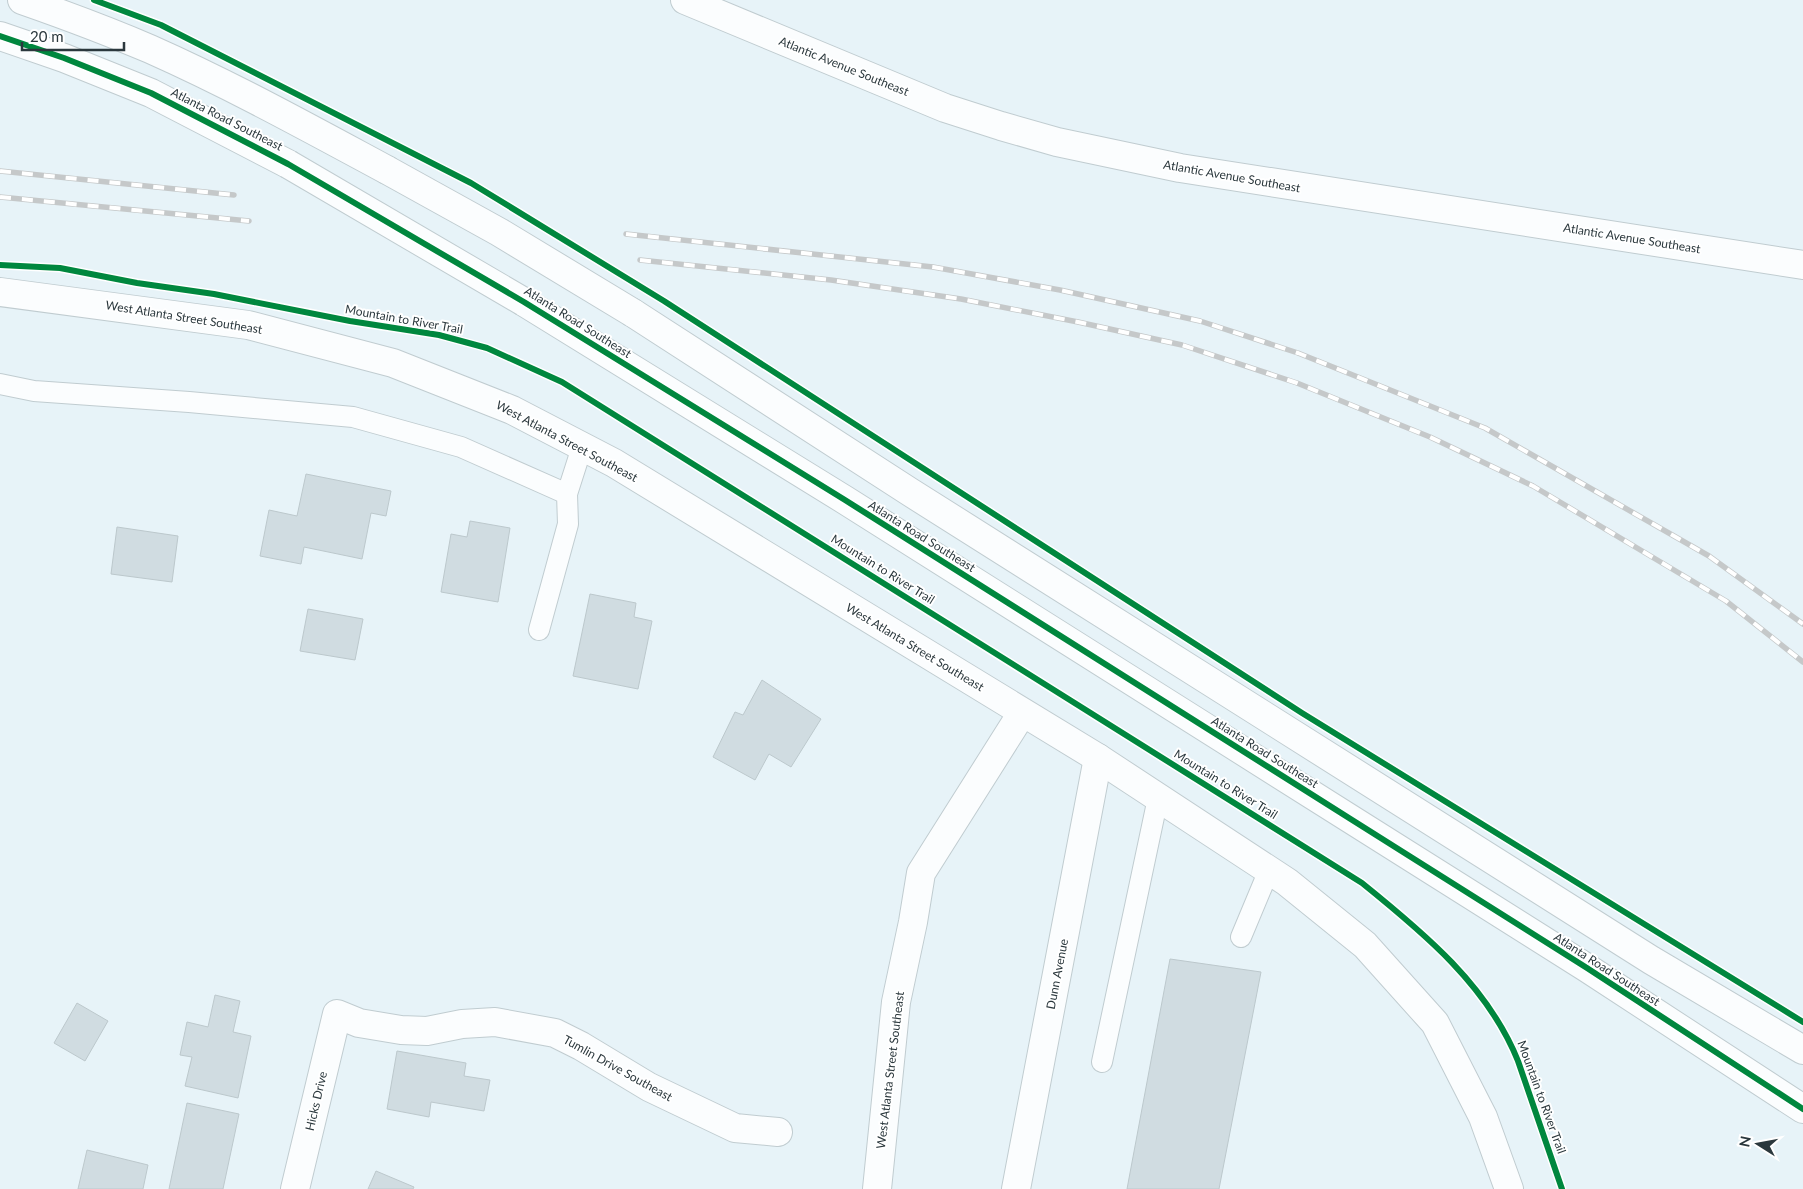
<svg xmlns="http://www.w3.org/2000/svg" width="1803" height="1189" font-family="Lato,sans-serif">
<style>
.building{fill:#d0dce1;stroke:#bcc8cc}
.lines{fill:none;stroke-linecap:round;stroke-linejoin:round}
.lane-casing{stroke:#c0ccd0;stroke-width:22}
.street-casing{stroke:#c0ccd0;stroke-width:30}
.secondary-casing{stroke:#c0ccd0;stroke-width:30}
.lane{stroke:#fbfdfe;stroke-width:20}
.street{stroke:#fbfdfe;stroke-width:28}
.secondary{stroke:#fbfdfe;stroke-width:28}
.rail-casing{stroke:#c5c8c9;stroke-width:5.5}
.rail{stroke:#fff;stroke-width:4;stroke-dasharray:11;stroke-linecap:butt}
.secondary-bridge-casing{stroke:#c0ccd0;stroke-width:30;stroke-linecap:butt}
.secondary-bridge{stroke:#fbfdfe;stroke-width:28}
.cycleway-casing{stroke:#fff;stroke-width:9}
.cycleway{stroke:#00873e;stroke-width:6}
.labels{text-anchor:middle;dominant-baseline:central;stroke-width:4;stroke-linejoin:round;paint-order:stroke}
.street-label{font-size:12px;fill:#2b383d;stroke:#fff}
</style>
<rect width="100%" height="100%" fill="#e7f3f8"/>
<path class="building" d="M306,474l85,17 -5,25 -15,-3 -9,46 -58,-12 -3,17 -41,-8 9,-46 28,6z
M470,521l40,7 -12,74 -57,-10 10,-58 16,3z
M117,527l61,9 -6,46 -61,-8z
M590,594l46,9 -2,14 18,4 -14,68 -65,-13z
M308,609l55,10 -8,41 -55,-9z
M762,680l59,39 -30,48 -22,-13 -14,26 -42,-23 22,-45 8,3z
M1170,959l91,13 -42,217h-92z
M215,995l25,6 -7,31 18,4 -13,62 -53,-12 7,-29 -12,-2 7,-33 21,5z
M77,1003l31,18 -23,40 -31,-18z
M397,1051l69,12 -2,13 26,4 -6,31 -53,-9 -2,15 -42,-8z
M187,1103l52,11 -16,75h-54z
M87,1150l61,15 -5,24h-65z
M376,1171l38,16 -1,2h-45z"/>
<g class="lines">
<g class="lane-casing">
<path id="lane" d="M0,384l34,7 155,11 164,15 108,30 106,47 1,30 -29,106
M567,494l15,-47
M1241,937l28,-67
M1102,1062l56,-264"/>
</g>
<g class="street-casing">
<path id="street" d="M685,0l260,108 56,18 56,16 123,26 623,97
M295,1189l42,-175 22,9 42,7 26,1 35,-7 33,-2 60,11 26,13 68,41 86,41 43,4
M877,1189l19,-187 17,-80 8,-49 101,-160
M1016,1189l82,-431"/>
</g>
<g class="secondary-casing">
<path id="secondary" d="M22,0c43,15 86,31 128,49 81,36 159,79 237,121
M0,36l64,22 87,35 137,71
M0,292l248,33 145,38 119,47 102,53 484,295 189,124 78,63 70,78 48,94 26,72
M524,302l321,198 504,318 238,150 216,141
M633,313l277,179 741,468 152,90"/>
</g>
<use href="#lane" class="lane"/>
<use href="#street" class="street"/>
<use href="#secondary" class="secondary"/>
<g class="rail-casing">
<path id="rail" d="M0,171l234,24
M0,197l249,24
M626,234l307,33 127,23 140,31 98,32 187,75 224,128 94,68
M640,260l191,20 130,19 117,23 104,23 115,38 133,54 103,49 193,115 77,61"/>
</g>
<use href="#rail" class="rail"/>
<g class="secondary-bridge-casing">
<path id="secondary-bridge" d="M288,164l236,138
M387,170l112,62 134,81"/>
</g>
<use href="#secondary-bridge" class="secondary-bridge"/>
<g class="cycleway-casing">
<path id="cycleway" d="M94,0l67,25 310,158 193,118 638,412 501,309
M0,36l64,22 87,35 137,71 236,138 321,198 504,318 238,150 216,141
M0,265l60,3 77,15 77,11 136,27 89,14 48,13 75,34 800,501c62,50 126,103 156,178l44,128"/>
</g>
<use href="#cycleway" class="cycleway"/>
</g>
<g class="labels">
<g class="street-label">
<text transform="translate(844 66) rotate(22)">Atlantic Avenue Southeast</text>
<text transform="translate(227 119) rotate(27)">Atlanta Road Southeast</text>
<text transform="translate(1232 176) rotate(10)">Atlantic Avenue Southeast</text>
<text transform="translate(1632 238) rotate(9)">Atlantic Avenue Southeast</text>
<text transform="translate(184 317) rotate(9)">West Atlanta Street Southeast</text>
<text transform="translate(404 319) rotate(10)">Mountain to River Trail</text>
<text transform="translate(578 322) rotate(32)">Atlanta Road Southeast</text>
<text transform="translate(567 441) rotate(28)">West Atlanta Street Southeast</text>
<text transform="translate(922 536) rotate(32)">Atlanta Road Southeast</text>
<text transform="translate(883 569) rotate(32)">Mountain to River Trail</text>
<text transform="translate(915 647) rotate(31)">West Atlanta Street Southeast</text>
<text transform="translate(1265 752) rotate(32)">Atlanta Road Southeast</text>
<text transform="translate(1226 784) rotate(32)">Mountain to River Trail</text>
<text transform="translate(1607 969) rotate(33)">Atlanta Road Southeast</text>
<text transform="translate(1057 974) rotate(-79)">Dunn Avenue</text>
<text transform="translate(618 1068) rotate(29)">Tumlin Drive Southeast</text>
<text transform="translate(890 1070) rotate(-83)">West Atlanta Street Southeast</text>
<text transform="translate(1542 1097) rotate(70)">Mountain to River Trail</text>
<text transform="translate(316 1101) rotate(-77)">Hicks Drive</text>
</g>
</g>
<g transform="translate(1758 1144) rotate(281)" stroke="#ffffff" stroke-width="4" paint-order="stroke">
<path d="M0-4L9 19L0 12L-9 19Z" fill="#2b383d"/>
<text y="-8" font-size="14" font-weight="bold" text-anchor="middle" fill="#2b383d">N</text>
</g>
<path d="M22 42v8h102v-8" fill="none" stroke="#2b383d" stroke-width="2.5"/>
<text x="30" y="42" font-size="15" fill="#2b383d" stroke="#ffffff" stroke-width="4" paint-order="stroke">20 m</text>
</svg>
